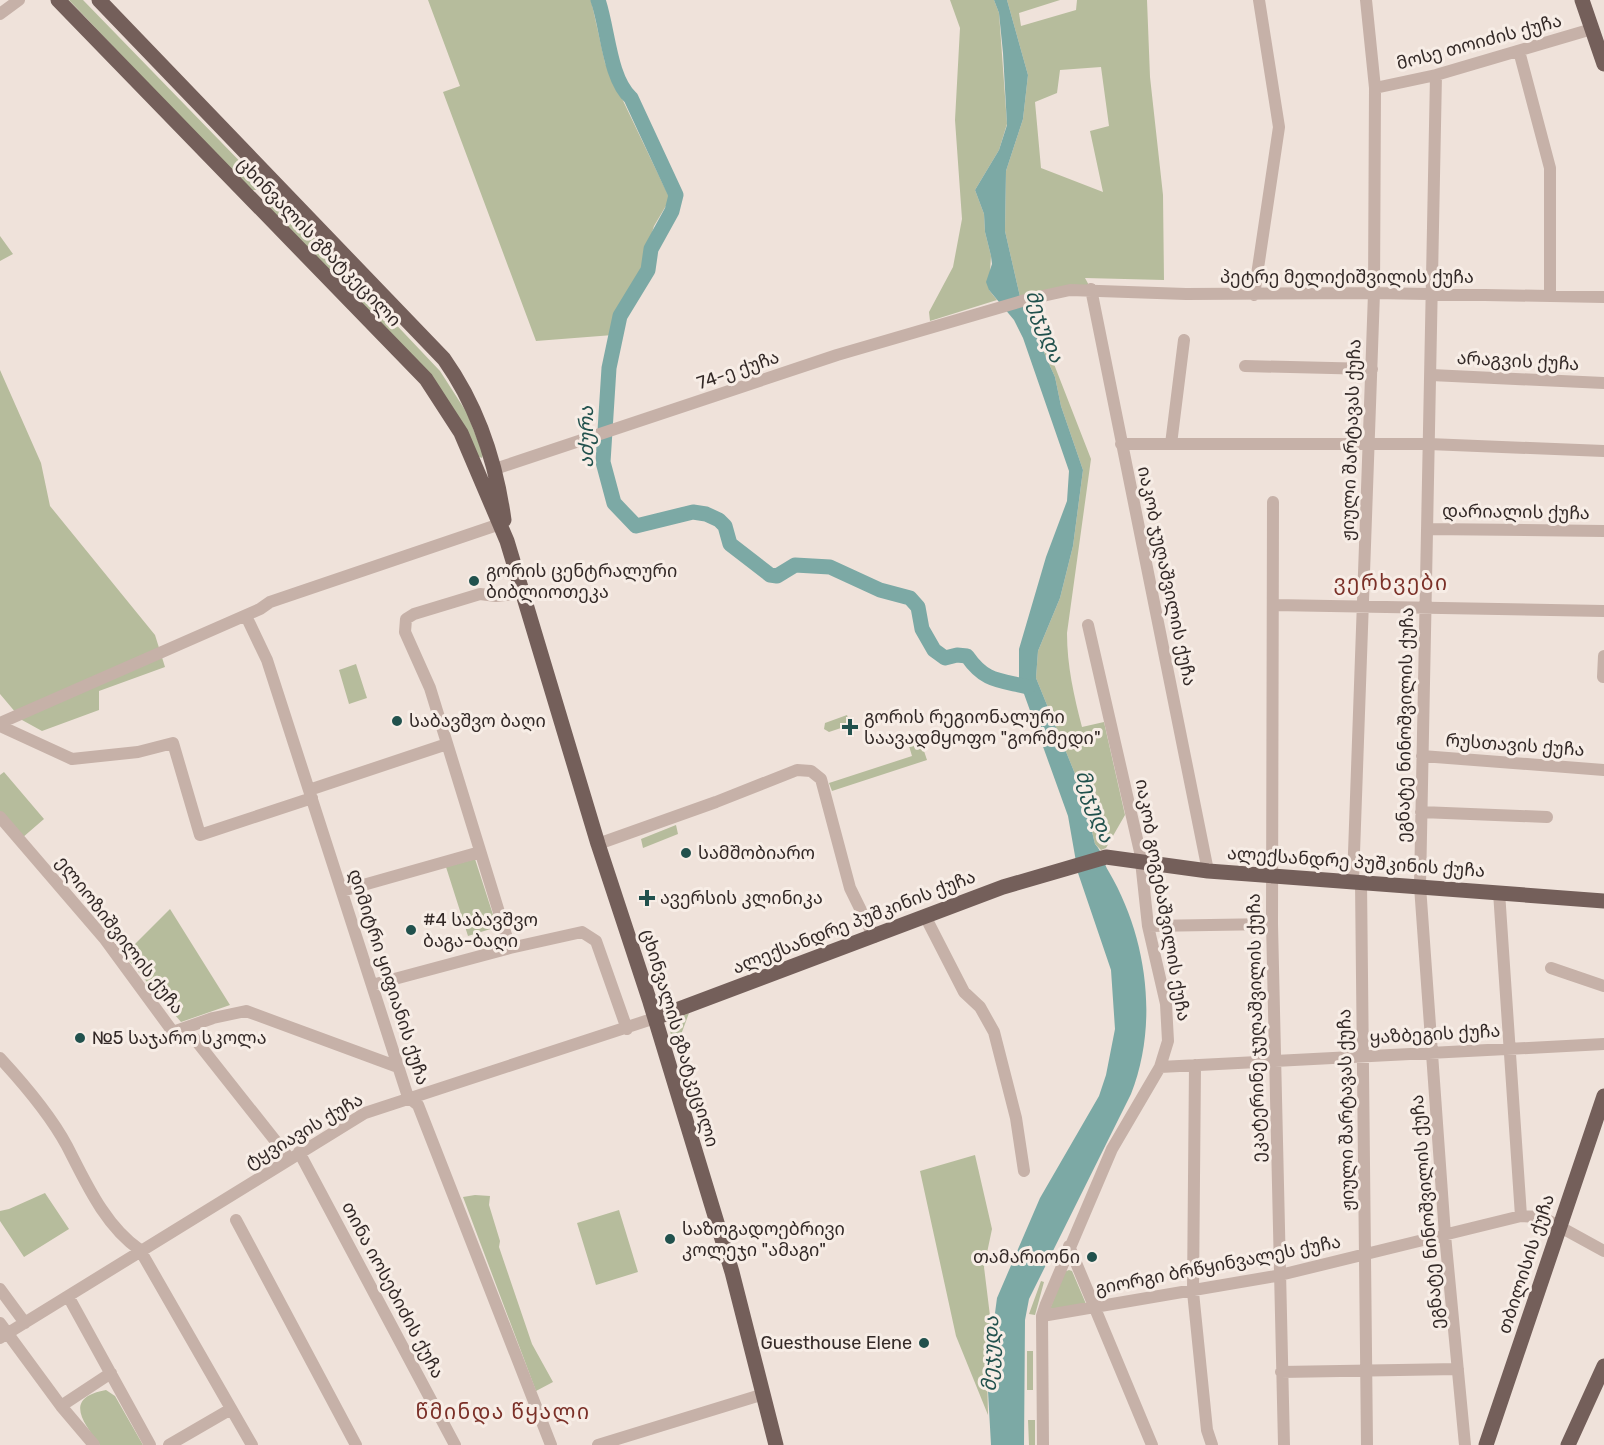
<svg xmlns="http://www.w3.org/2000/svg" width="1604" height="1445" font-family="Rubik,'Noto Sans Georgian',sans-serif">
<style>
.green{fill:#b6bc9c;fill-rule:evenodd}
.water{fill:#7ca9a5}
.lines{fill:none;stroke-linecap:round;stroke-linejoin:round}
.river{stroke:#7ca9a5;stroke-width:15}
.minor{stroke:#c6b1a8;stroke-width:12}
.major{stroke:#745f5a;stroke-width:15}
.poi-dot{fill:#21514d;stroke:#f7ede6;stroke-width:2}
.labels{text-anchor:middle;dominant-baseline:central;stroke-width:6;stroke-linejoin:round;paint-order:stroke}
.street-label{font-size:18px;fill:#332927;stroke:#f7ede6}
.poi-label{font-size:18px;fill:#332927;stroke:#f7ede6;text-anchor:start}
.water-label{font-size:20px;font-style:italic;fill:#21514d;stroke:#f7ede6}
.quarter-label{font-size:21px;letter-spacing:1.5px;fill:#7b3028;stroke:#f7ede6}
</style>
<rect width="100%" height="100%" fill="#efe2da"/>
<path class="green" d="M69,0h14l176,181 1,7 -2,2h-8z
M428,0h163l14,63 65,136 -16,27 -13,42 -25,45 -3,22 -77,6 -93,-249 17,-6z
M950,0h44l5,13 8,111 -8,26 -24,40 9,24 1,18 6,24 -2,34 8,10 -67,21 -1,-9 24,-45 9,-48 -7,-99 5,-92z
M1007,0h53l-41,13 2,13 55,-16 1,-10h70l3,77 13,118 1,85 -79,-2 6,11 -62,11 62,159 -24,174c0,33 7,63 15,94l22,-5 21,93 -19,33 -5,2 -6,-6 -13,-53 -46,-113 2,-27 22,-53 13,-52 10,-76 -22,-64 -6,-29 -34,-76 -16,-70 1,-60 17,-52 5,-44zM1101,67l8,59 -19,5 13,61 -62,-24 -6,-66 22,-9 3,-23z
M272,199l7,2 161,170 27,42 16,41 -1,4 -5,-2 -19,-39 -188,-208 -1,-7z
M0,236l13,18 -13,7z
M0,370l41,93 9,43 105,129 10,32 -66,24v19l-57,21 -20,-11 -22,-26z
M356,664l11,34 -18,6 -10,-34z
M847,715l3,10 -21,7 -5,-3 1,-6z
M921,742l6,18 -95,31 -3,-8 83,-27 -3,-10z
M4,772l40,47 -22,19 -22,-27v-36z
M676,825l2,9 -35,14 -2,-9z
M475,859l22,68 -29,9 -22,-69z
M170,909l60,96 -49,17 -57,-67z
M689,1013l-14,38 -7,-28z
M975,1155l17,74 -8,38 7,57 -4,49 1,42 -32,-79 -36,-165z
M45,1193l24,36 -45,28 -24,-36v-10l9,-2z
M475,1195l15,1 -1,9 11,36 -1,6 33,97 21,38 -17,9 -73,-194z
M619,1210l19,62 -42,13 -19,-62z
M1069,1270l3,1 14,33 -36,5 14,-37z
M1041,1281l3,1 -9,33 -6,-1z
M1027,1351h6v39h-6z
M106,1390l9,6 28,49h-43c-17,-23 -37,-47 6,-55z
M1028,1420h7v25h-6z"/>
<path class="water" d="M994,0h13l21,75 -5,44 -17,52 -1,60 16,70 34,76 6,29 22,64 -10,76 -13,52 -22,53 -2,27 46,113 13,53c8,8 8,19 14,28 38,65 50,151 22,222l-102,205 -4,21 -1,125h-33l-4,-72 10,-75 43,-100 59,-102 7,-21 9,-46 -4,-59 -33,-97 -10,-57 -49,-136v-31l27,-92 21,-56 2,-30 -46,-133 -9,-18 -25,-30 -3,-8 6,-18 -1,-8 -6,-24 -1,-18 -9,-24 24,-40 8,-25 -4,-72 -4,-40z"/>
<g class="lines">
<path class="river" d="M598,0c10,28 11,78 33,98l45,97 -4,16 -21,38 -3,21 -28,46 -11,52 -6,94 11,41 22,23 57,-14 13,2 13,6 6,6 5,18 40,31 7,1 18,-11 35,2 50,23 30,8 8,9 4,22 12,21 11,8 12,-3 10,1c18,26 32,24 61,31"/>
<path class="minor" d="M0,14l19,-14
M1519,51l31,117v127
M1436,75l-16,811 25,349 20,210
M1375,88l61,-13 156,-46
M1091,289l117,582
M1254,295l25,-168 -20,-127
M1245,366l127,3
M1431,375l173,8
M1121,444h308l175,7
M1171,444l13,-104
M495,469l342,-114 192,-56 41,-9 116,4 188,-1 230,4
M1273,502l-1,422 12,521
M1427,529l177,2
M1274,605l330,6
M246,616l21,44 141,437 10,8 133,340
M1603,677l1,-21
M0,723l260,-114 10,-7 230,-78
M0,726l72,33 66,-7 35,-9 27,92 112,-37
M1422,756l182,14
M309,790l138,-46
M1421,812l126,5
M0,817l104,121 69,94
M598,844l118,-42 81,-32 14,1 10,8 29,109 24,49
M1353,881l21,-588 1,-205 -9,-88
M1361,882l6,563
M342,891l138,-39
M1499,892l22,324
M926,918l38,74 16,15 14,25 22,86 8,53
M1148,926l124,-2
M510,948l-80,-260 -25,-56 1,-13 8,-5 66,-20 16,2 27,-3
M1551,968l53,18
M372,985l138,-37 72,-16 14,9 31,88
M173,1032l40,-14 33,-7 152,56
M173,1032l21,6 95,120
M0,1058c24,26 50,56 67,88 19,37 38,80 73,104l112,195
M1195,1065l-2,227 14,138 5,15
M1160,1067l444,-23
M299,1152l156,293
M236,1220l120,225
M1069,1246l83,199
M0,1289l25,34
M68,1296l82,149
M1042,1316l234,-40 245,-60 21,1 62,34
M0,1323l61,83 33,39
M0,1338l365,-225 290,-95
M1281,1372l177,-3
M61,1406l50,-33
M169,1445l62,-36
M598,1445l166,-51
M1043,1445l-1,-129 4,-12 66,-155 48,-82 8,-26 -2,-37 -18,-78 -8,-74 -52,-227"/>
<path class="major" d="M58,0l368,379 35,54 46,108 91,303 52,158 82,270 44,173
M99,0l345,359c34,48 52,103 60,161
M1582,0l22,64
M655,1018l348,-131 103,-30 102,14 396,30
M1486,1445l118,-349
M1568,1445l36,-79"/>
</g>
<g class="poi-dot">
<circle cx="474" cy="581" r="6"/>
<circle cx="397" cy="721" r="6"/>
<path d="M847 718h6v6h6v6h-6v6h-6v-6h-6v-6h6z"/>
<circle cx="686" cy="853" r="6"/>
<path d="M644 889h6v6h6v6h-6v6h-6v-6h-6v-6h6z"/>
<circle cx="411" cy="930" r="6"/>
<circle cx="80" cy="1038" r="6"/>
<circle cx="670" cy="1239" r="6"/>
<circle cx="1092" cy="1257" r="6"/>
<circle cx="924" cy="1343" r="6"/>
</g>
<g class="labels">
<g class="street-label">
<text transform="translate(1479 42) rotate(-15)">მოსე თოიძის ქუჩა</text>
<text transform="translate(319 242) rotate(46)">ცხინვალის გზატკეცილი</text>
<text x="1347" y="277">პეტრე მელიქიშვილის ქუჩა</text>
<text transform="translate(1518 361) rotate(3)">არაგვის ქუჩა</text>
<text transform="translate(738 370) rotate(-19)">74-ე ქუჩა</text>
<text transform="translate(1351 440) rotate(-88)">ჟიული შარტავას ქუჩა</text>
<text transform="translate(1516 512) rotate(1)">დარიალის ქუჩა</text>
<text transform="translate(1167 576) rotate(78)">იაკობ ჯუღაშვილის ქუჩა</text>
<text transform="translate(1405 725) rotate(-89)">ეგნატე ნინოშვილის ქუჩა</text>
<text transform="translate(1515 745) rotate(4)">რუსთავის ქუჩა</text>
<text transform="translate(1356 862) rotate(4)">ალექსანდრე პუშკინის ქუჩა</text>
<text transform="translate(1163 900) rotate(80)">იაკობ გოგებაშვილის ქუჩა</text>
<text transform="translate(854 922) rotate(-21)">ალექსანდრე პუშკინის ქუჩა</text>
<text transform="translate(120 935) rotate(52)">ელიოზიშვილის ქუჩა</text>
<text transform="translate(389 977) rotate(72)">დიმიტრი ყიფიანის ქუჩა</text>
<text transform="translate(1256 1028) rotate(-91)">ეკატერინე ჯუღაშვილის ქუჩა</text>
<text transform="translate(1435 1034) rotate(-3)">ყაზბეგის ქუჩა</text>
<text transform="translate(680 1038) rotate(73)">ცხინვალის გზატკეცილი</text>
<text transform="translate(1346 1110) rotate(-91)">ჟიული შარტავას ქუჩა</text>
<text transform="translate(304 1131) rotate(-30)">ტყვიავის ქუჩა</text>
<text transform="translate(1427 1212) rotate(-95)">ეგნატე ნინოშვილის ქუჩა</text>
<text transform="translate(1526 1264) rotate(-72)">თბილისის ქუჩა</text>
<text transform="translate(1218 1265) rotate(-11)">გიორგი ბრწყინვალეს ქუჩა</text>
<text transform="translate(393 1290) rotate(62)">თინა იოსებიძის ქუჩა</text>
</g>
<g class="poi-label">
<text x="486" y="571">გორის ცენტრალური<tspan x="486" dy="21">ბიბლიოთეკა</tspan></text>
<text x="864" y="717">გორის რეგიონალური<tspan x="864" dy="21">საავადმყოფო "გორმედი"</tspan></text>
<text x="409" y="721">საბავშვო ბაღი</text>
<text x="698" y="853">სამშობიარო</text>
<text x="660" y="898">ავერსის კლინიკა</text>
<text x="423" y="920">#4 საბავშვო<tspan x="423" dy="21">ბაგა-ბაღი</tspan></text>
<text x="92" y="1038">№5 საჯარო სკოლა</text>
<text x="682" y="1229">საზოგადოებრივი<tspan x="682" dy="21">კოლეჯი "ამაგი"</tspan></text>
<text x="1080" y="1257" text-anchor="end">თამარიონი</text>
<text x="912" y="1343" text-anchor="end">Guesthouse Elene</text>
</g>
<g class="water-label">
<text transform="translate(1045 326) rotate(70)">მეჯუდა</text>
<text transform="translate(586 437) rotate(-90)">აძურა</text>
<text transform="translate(1095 806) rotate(70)">მეჯუდა</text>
<text transform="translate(990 1354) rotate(-88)">მეჯუდა</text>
</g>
<g class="quarter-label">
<text x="1391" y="582">ვერხვები</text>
<text x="503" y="1411">წმინდა წყალი</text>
</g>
</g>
</svg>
